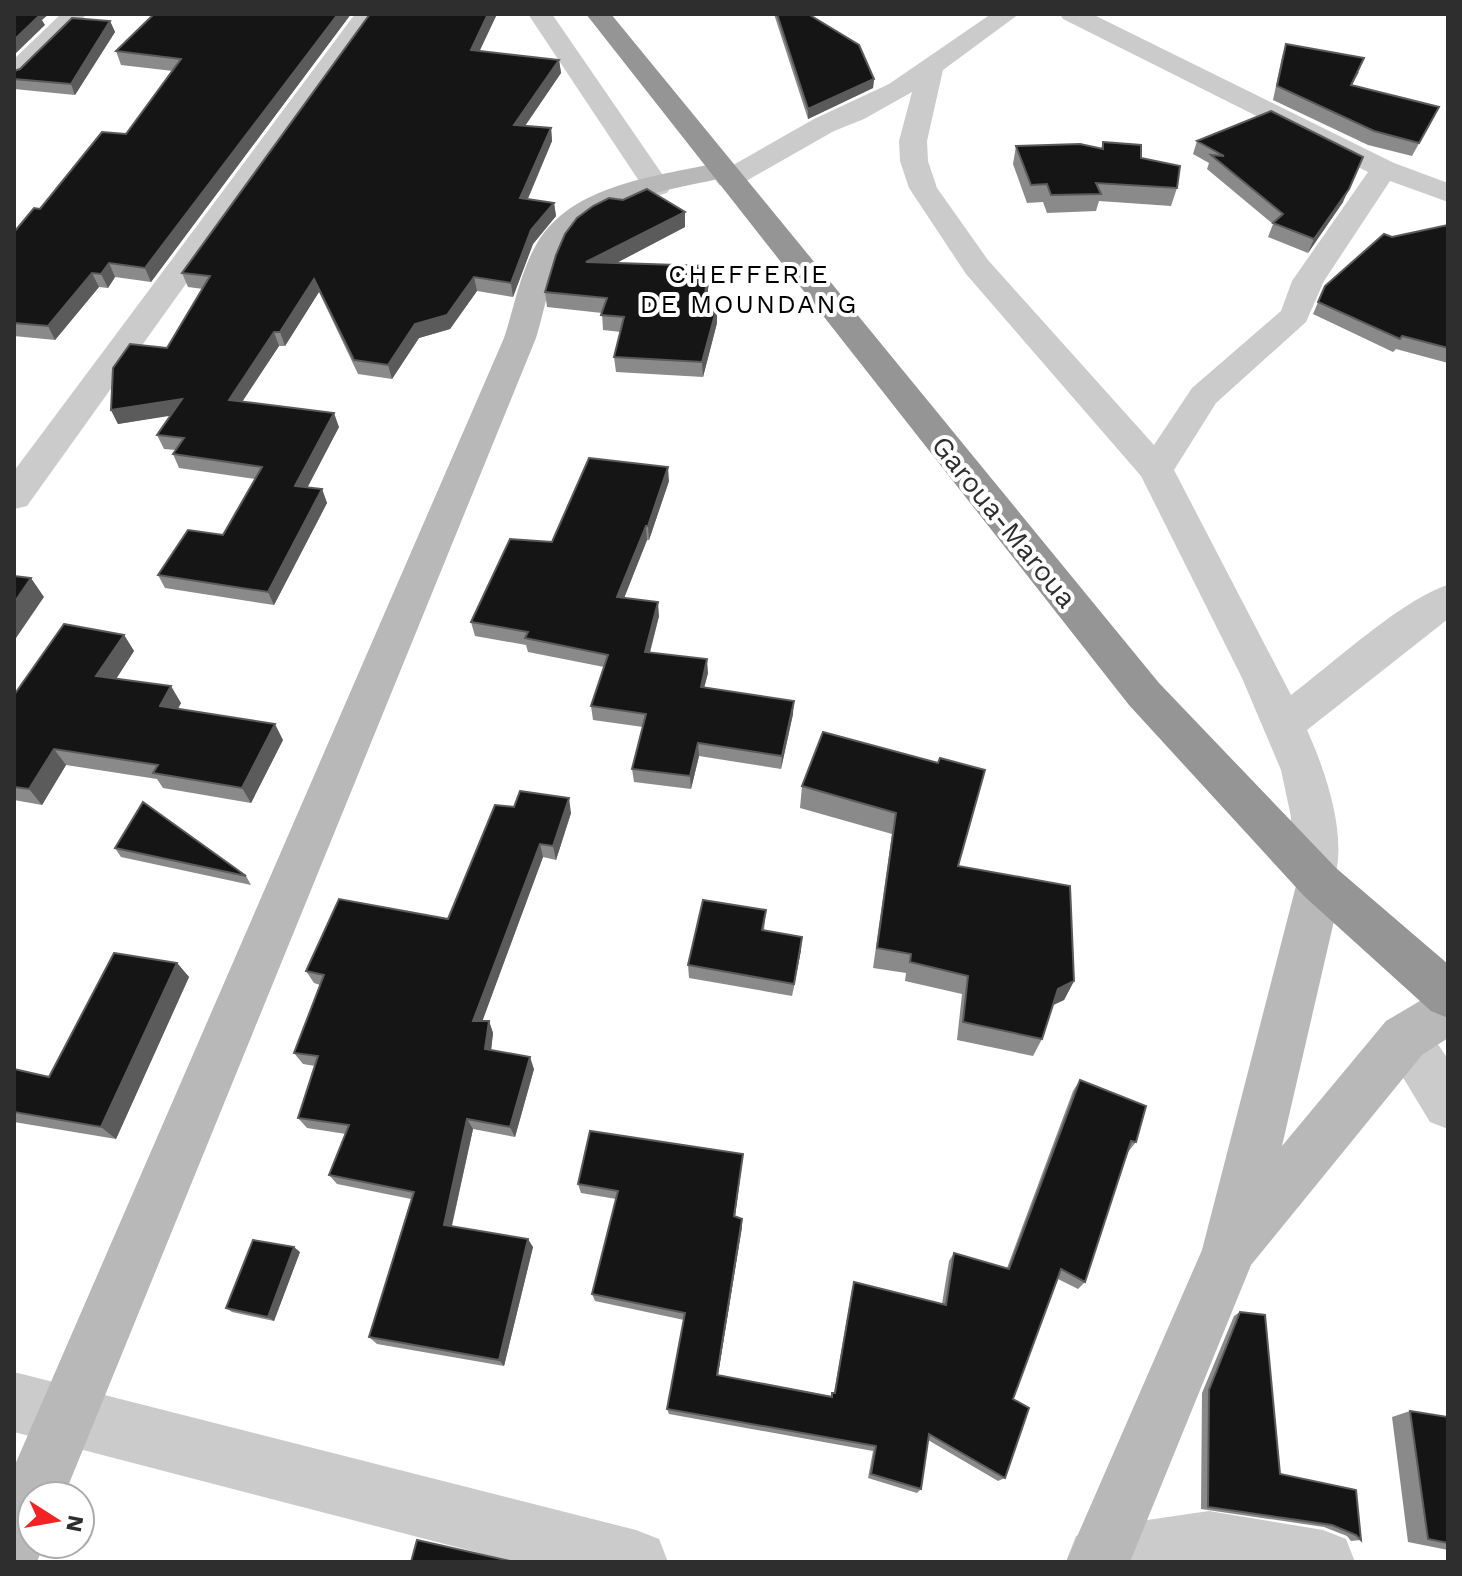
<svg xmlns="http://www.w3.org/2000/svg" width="1462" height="1576" font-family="'Work Sans',sans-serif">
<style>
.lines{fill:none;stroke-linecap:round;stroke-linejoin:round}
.street{fill:#cbcbcb;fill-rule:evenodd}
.secondary{fill:#b8b8b8;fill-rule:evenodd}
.highway{fill:#959595;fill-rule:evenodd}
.wall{fill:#8a8a8a}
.shaded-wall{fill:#5b5b5b}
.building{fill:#151515;stroke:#5b5b5b;stroke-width:2}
.labels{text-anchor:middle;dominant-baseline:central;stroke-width:8;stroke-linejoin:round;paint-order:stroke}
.far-quarter-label{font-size:26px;letter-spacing:2px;fill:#000;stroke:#fff}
.street-label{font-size:28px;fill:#2e2e2e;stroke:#fff}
</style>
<rect width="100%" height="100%" fill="#fff"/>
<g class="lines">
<path class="street" d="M61,14h26l-64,64 -9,3v-22z
M355,14h24l-352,492 -13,3v-38z
M528,14h24l119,173 -4,6 -10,3 -10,-3z
M991,14h28l-76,56 -16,71 1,20 9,27 51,72 166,185 38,-57 89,-77 11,-30 76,-109 -305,-153 -3,-5h32l302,149 54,20v19l-58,-21 -66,100 -18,41 -90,81 -42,67 117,225c40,-30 113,-97 157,-110v34l-141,111c19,42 45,116 23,160l-16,6 -16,-6 -7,-14v-59l-10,-47 -39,-92 -101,-202 -175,-202 -57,-86 -9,-27 -1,-20 13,-49 -48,27 -30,12 -95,54 -10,3 -10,-3 -4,-6 4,-6 95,-54 75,-35z
M1404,1014l18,7 26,38v70l-18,-7 -51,-84 7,-17z
M14,1372l622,158 23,9 9,23h-154l-500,-130z
M1209,1511l114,19 23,9 9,23h-287l-1,-3 9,-23 23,-9z"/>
<path class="secondary" d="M722,162l10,2 4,6 -4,6c-50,12 -141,22 -168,72 -14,27 -19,61 -28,90l-472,1158h-32v48h12l-7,18h-23v-95l490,-1129c10,-30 16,-65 32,-93 35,-62 124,-69 186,-83z
M1320,862l16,6 7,14 -61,264 104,-125 44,-26 18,-7v50l-26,17 -171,210 -121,297h-64l136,-312 95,-368 7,-14z"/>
<path class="highway" d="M586,14h25l548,669 177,185 112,96v54l-17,-7 -127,-115 -175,-191z"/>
</g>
<path class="wall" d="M154,14h197l-200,268 -36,-5 -7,11 -9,-1 -44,53 -41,-4v-104l112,-98 47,-63 -52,-6 -5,-14z
M370,14h127l-18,37 80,9 2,13 -36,53 26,2 1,13 -24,58 26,4 2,13 -23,28 -20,53 -36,-6 -27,38 -31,9 -27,41 -34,-5 -39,-82 -34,54h-6l-37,56 97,25 -32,60 15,2 5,14 -53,102 -109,-17 -7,-13 65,-40 32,-56 -76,-11 -6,-14 3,-4 -12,-1 -7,-14 13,-20 -52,9 -7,-14 56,-62 36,-59 -15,-2 -6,-14z
M774,14h34l66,65 -1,9 -65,31z
M110,21l5,11 -40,63 -61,-6v-18l6,-2z
M1286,44l73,28 -7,13 80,35 -20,36 -44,-11 -95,-45 9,-43z
M1197,141l146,61 -35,51 -40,-16 5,-13 -66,-55 2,-6 -16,-9z
M1103,142l38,16 36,30 -6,18 -72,-5 -3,10 -49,2 -4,-11 -16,1 -14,-39 3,-18 85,3z
M685,212v15l-69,36 93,18 -3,25 11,17 -14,54 -87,-5 -2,-15 7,-25 -18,-2 -1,-17 -55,-6 -2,-15z
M1448,225v138l-52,-14 -3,3 -80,-38 12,-28 67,-49z
M669,481l-20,59h-2l-23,58 35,18 -9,37 58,20 -4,14 89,27 -12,55 -82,-13 -8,33 -57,-7 -2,-13 11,-42 -50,-7 -2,-14 13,-39 -76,-15 -2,-7 -51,-9 -4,-14 81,-80z
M124,635l10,16 -18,28 65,24 -3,6 105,31 -32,63 -88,-15 -6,-9 -91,-14 -24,40 -28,-5v-105z
M823,732l251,249 -10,19 -11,5 -11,34 -9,17 -76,-16 5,-46 -57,-13 1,-8 -33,-5 19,-134 -92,-26 2,-22z
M514,807l57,6 -15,47 -13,-3 -61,164h7l4,12 -2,17 43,19 -19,68 -42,-8 -21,97 81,21 -29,119 -127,-22 -8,-7 42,-138 -74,-15 -8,-9 17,-41 -39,-6 -9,-10 17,-52 -12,-2 -9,-11 26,-68 -6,-2 -8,-12 142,-52z
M115,848l131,28 5,9 -130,-28z
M766,910l-2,20 37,20 -9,46 -103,-18 -1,-13z
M177,963l12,14 -73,162 -102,-17v-53l35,8z
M1080,1080l56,62 -8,10 -43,130 -7,7 -20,-10 -45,120 -8,79 -7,3 -70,-41 -7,49 -4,4 -49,-15 5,-27 -204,-37 -2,-5 17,-89 -89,-19 -3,-7 24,-95 -35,-6 -3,-9 165,-30 -8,62 7,3v8l-24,148 113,21 1,-3h2l18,-103 2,-8 88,22 7,-43 5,-8 53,15 66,-177z
M300,1252l-26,69 -42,-9 -6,-4z
M1240,1312l40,162 76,16 5,50 -10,1 -4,-5 -23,-9 -123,-18 1,-116 32,-77z
M1410,1411l38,6v133l-40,-8 -16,-125z"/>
<path class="shaded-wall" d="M33,14h16l-7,6 3,5 -31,30v-15z
M338,14h13l-200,268 -6,-14z
M488,14h9l-23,49 -3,-13z
M110,21l5,11 -40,63 -4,-11z
M559,60l2,13 -45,66 -2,-14z
M874,79l-1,9 -65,31v-10z
M551,128l1,13 -30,71 -2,-14z
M1363,157l-20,45 -35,51 6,-14z
M554,203l2,13 -23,28 -20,53 -2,-14 20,-53z
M685,212v15l-97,51 -2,-16z
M109,263l6,14 -7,11 -7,-14z
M708,266l1,15 -5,41v-16z
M92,273l7,14 -44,53 -7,-14z
M474,277l3,14 -27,38 -31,9 -27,41 -4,-14 27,-41z
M314,279l5,13 -34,54 -5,-14z
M717,307v16l-14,54 -1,-15z
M274,332l5,14 -45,68 -5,-14z
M182,399l6,14 -70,11 -7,-14z
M334,413l5,14 -38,73 -6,-14z
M668,467l1,14 -20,59 -1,-14z
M322,489l5,14 -53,102 -6,-13z
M646,526l1,14 -28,71 -2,-14z
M31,578l13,19 -30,44v-38z
M658,602l1,14 -13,50 -1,-14z
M124,635l10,16 -27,42 -11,-17z
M707,659l1,14 -7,27v-13z
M171,686l10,17 -11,19 -10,-16z
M794,701l-1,13 -12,55 1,-13z
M275,724l8,16 -32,63 -9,-15z
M698,743l1,13 -8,33 -1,-13z
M54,749l12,16 -24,40 -13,-16z
M569,798l2,15 -15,47 -3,-14z
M540,844l3,13 -65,176 -5,-12z
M802,937l-1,13 -9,46 2,-12z
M177,963l12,14 -73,162 -15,-12z
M1074,981l-10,19 -15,7 9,-18z
M489,1021l4,12 -3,27 -5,-11z
M530,1057l4,12 -19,68 -5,-10z
M467,1119l6,10 -23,104 -6,-8z
M743,1154l-1,9 -8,61v-8z
M742,1219v8l-25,153v-5z
M528,1239l5,8 -29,119 -5,-6z
M294,1247l6,5 -26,69 -6,-4z"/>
<path class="building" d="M14,14h19l7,1 -26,25z
M154,14h184l-193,254 -36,-5 -8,11 -9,-1 -44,53 -34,-3v-91l20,-24 6,1 62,-77 24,2 55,-75 -65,-8z
M370,14h118l-17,36 88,10 -45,65 37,3 -31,70 34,5 -23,27 -20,53 -37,-6 -27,38 -32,9 -27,41 -34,-5 -40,-81 -34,53h-6l-45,68 105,13 -39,73 27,3 -54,103 -110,-17 30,-45 35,5 39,-68 -89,-13 11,-16 -27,-3 25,-36 -71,11 2,-42 17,-24 37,4 43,-72 -28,-3z
M777,14h31l51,31 15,34 -66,30z
M72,18l38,3 -39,63 -57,-5v-8l6,-2z
M1286,44l78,14 -13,27 88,22 -20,36 -45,-12 -97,-45z
M1271,111l92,46 -14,32 -35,50 -41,-16 10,-9 -72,-59 13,1 -27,-15z
M1103,142l38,3v13l39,8 -3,22 -81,-5 5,11 -50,1 -4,-11 -16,1 -15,-39 64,-2 23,5z
M647,189l38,23 -99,50 122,4 -4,40 13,1 -15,55 -88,-5 10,-40 -23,-2 6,-17 -62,-6 11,-37 9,-21 12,-16 16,-12 16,-8 14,2z
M1448,225v123l-46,-12 -2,3 -82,-37 7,-16 59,-52 8,3z
M589,458l79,9 -20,59h-2l-29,71 41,5 -13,50 62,7 -6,28 93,14 -12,55 -84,-13 -8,33 -58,-7 14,-55 -55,-8 17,-51 -83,-17 3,-6 -57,-10 39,-83 42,3z
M14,576l17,2 -17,25z
M64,624l60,11 -28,41 75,10 -11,20 115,18 -33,64 -89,-15 5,-8 -104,-16 -25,40 -15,-2v-92z
M823,732l115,31 2,-5 45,12 -27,96 112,20 4,95 -16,8 -16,50 -79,-17 5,-46 -58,-14 1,-8 -34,-6 19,-135 -94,-27z
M520,791l49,7 -16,48 -13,-2 -67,177h16l-4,28 45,8 -20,70 -43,-8 -23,106 84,14 -29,121 -130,-23 45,-145 -85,-17 20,-50 -51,-7 20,-62 -24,-3 30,-78 -18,-4 33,-72 109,20 47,-114 19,2z
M143,802l103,74 -131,-28z
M703,900l63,10 -4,20 40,7 -8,47 -106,-19z
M114,953l63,10 -76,164 -87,-15v-43l35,8z
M1080,1080l66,26 -10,36 -5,-1 -46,141 -24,-13 -48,130 16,9 -24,70 -76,-44 -8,55 -50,-15 5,-28 -209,-37 18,-96 -93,-19 26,-103 -40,-7 12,-53 153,23 -9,62 8,3 -25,156 115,22v-4h3l19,-111 92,23 8,-52 55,16z
M253,1240l41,7 -26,70 -42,-9z
M1240,1312l25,3 15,159 76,16 5,50 -5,-5 -24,-10 -124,-18 1,-117z
M1410,1411l38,6v126l-20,-4z
M417,1540l97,22h-103z"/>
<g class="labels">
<g class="far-quarter-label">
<text x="749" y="274">CHEFFERIE<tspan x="749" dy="30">DE MOUNDANG</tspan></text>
</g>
<g class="street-label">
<text transform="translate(1004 522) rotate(51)">Garoua-Maroua</text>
</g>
</g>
<rect width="1462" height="1576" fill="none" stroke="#2e2e2e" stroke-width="32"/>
<g transform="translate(56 1520) rotate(101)"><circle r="38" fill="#ffffff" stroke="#ababab" stroke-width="2"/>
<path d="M0-6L14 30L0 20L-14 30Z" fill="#f32225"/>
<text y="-12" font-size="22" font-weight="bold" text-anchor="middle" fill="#2e2e2e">N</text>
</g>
</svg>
